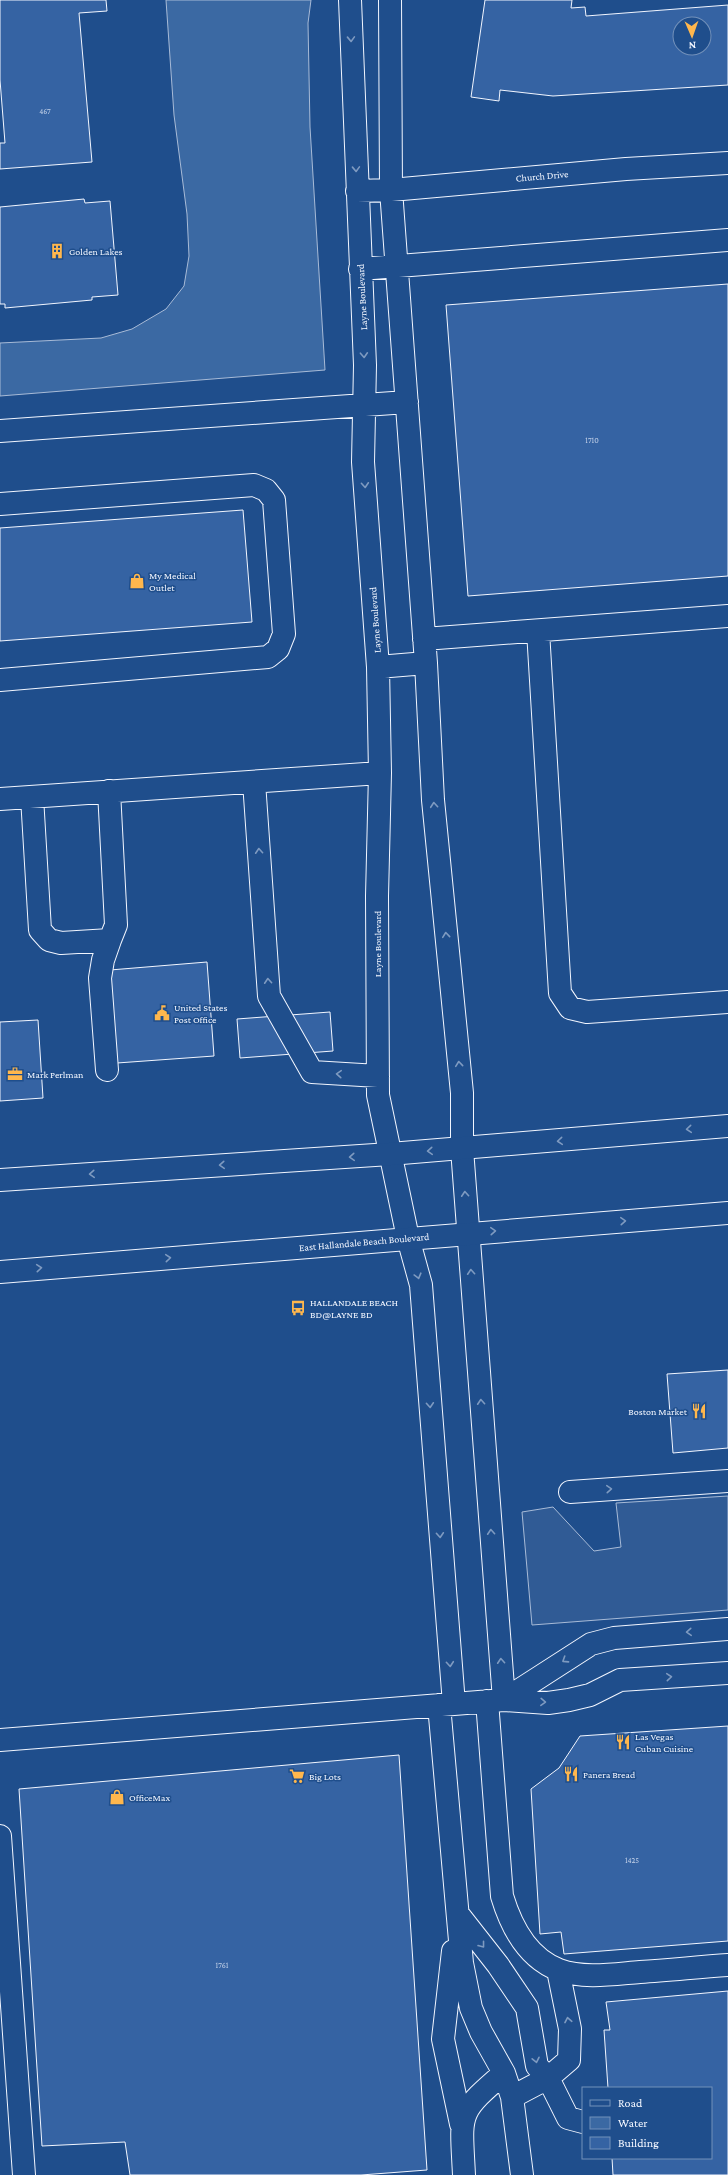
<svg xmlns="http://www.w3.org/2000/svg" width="728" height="2175" font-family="'Crimson Pro',serif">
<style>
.parking{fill:#305b95;stroke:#a8bbd7}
.water{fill:#3b69a3;stroke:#a8bbd7}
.building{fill:#3563a3;stroke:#f2f6ff;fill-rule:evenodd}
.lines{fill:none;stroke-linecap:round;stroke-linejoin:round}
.minor-casing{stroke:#f2f6ff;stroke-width:24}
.major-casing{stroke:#f2f6ff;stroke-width:24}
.minor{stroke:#1f4e8c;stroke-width:22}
.major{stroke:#1f4e8c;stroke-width:22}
.oneway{stroke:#7e9ac0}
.labels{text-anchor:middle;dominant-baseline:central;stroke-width:3;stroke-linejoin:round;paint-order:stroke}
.number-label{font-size:8px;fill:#c3d1e8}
.street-label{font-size:10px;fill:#f2f6ff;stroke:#1f4e8c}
.poi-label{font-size:10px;fill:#f2f6ff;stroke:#1f4e8c;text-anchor:start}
</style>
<rect width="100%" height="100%" fill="#1f4e8c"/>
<path class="parking" d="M728,1496v114l-196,15 -10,-113 31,-5 41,44 27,-4 -5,-44z"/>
<path class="water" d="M166,0h145l-3,23 2,104 15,243 -325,26v-53l101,-5 31,-9 34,-20 18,-23 5,-30 -2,-42 -13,-99z"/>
<path class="building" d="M0,0h106l1,11 -28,2 13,149 -92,7v-26h5l-5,-63z
M485,0h87l-1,8 14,-1 1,9 142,-11v80l-175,11 -53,-6 -1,11 -28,-4zM680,24h24v24h-24z
M84,199l1,4 25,-2 8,94 -26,2v3l-87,8v-4h-5v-97z
M728,284v292l-260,20 -22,-291z
M243,510l9,112 -252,19v-113z
M207,962l7,94 -97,7 -7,-93z
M330,1012l3,39 -93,7 -3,-39z
M38,1020l5,78 -43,3v-79z
M728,1370v78l-55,5 -6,-79z
M728,1726v215l-164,13 -3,-22 -21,2 -9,-145 28,-21 21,-32z
M399,1755l28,415 -66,5h-231l-5,-33 -83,4 -23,-357z
M728,1991v184h-115l-1,-17h99v-70h-103l-4,-58h6l-4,-28z"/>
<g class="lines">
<g class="minor-casing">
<path id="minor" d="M350,0l15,365 -2,97 15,205 2,106 -3,123 1,199 30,143 13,47 33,419
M390,0l1,190 35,473 7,137 29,293v56l42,551
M357,191l34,-1 235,-21 102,-6
M360,269l368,-29
M0,431l407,-29
M0,504l254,-19 12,5 8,10 10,134 -6,15 -10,8 -268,23
M538,631l22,362 10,15 17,4 141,-10
M424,639l304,-23
M378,667l48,-4
M254,782l15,214 43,76 66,4
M32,797l8,133 9,10 12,3 49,-3 6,-15 -7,-134
M0,799l380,-26
M107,1070l-7,-92 3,-18 7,-20
M570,1492l158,-11
M504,1700l87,-56 23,-6 114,-9
M487,1701l15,195c9,30 25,62 57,74 25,9 55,4 81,2 30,-2 59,-5 88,-7
M439,1705l23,258 9,45 10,24 23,41 8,24 10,78
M0,1740l504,-40 44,3 21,-3 21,-5 30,-15 108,-7
M0,1836l24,339
M458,1914l40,51 29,43 10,58 11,12 20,40 15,4
M453,1951l-10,88 18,85
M512,2097l36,-19 21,-18 1,-31 -12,-59
M464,2175c-3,-62 -8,-61 40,-102"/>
</g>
<g class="major-casing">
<path id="major" d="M0,1180l390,-26 338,-28
M0,1272l728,-59"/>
</g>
<use href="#minor" class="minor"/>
<use href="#major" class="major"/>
</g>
<defs><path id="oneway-chevron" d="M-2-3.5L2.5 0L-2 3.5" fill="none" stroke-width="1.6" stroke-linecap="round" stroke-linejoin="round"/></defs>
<g class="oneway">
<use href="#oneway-chevron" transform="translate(351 39) rotate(88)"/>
<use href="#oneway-chevron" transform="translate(356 169) rotate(88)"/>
<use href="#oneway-chevron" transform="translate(364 355) rotate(87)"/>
<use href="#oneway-chevron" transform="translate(365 485) rotate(86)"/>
<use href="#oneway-chevron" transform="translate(434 805) rotate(-95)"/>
<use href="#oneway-chevron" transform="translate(259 851) rotate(-94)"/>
<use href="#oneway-chevron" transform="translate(446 935) rotate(-96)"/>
<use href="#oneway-chevron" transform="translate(268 981) rotate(-94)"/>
<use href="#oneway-chevron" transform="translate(459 1064) rotate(-96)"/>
<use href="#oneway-chevron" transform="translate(339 1074) rotate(-176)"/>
<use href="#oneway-chevron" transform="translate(689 1129) rotate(175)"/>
<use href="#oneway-chevron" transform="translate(560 1141) rotate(175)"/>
<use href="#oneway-chevron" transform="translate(430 1151) rotate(176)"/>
<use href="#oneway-chevron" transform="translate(352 1157) rotate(176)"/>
<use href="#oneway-chevron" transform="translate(222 1165) rotate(176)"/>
<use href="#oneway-chevron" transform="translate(92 1174) rotate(176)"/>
<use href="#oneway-chevron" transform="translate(465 1194) rotate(-94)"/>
<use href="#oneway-chevron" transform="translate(623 1221) rotate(-4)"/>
<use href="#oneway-chevron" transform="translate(493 1231) rotate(-4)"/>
<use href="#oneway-chevron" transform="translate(168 1258) rotate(-5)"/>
<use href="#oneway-chevron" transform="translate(39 1268) rotate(-5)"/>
<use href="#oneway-chevron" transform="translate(471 1272) rotate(-94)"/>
<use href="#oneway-chevron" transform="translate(418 1276) rotate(75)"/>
<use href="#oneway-chevron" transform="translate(481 1402) rotate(-94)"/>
<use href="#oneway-chevron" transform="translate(430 1405) rotate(86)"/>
<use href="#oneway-chevron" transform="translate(609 1489) rotate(-4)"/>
<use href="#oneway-chevron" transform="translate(491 1532) rotate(-94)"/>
<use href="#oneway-chevron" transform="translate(440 1535) rotate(86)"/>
<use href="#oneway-chevron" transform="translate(689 1632) rotate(176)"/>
<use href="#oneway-chevron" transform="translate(565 1660) rotate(147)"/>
<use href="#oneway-chevron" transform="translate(501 1661) rotate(-94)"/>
<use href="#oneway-chevron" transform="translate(450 1664) rotate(85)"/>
<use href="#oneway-chevron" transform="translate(669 1677) rotate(-5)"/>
<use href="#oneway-chevron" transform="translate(543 1702) rotate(2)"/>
<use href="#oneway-chevron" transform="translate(482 1945) rotate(52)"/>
<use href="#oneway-chevron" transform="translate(568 2020) rotate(-101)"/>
<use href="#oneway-chevron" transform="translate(536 2060) rotate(78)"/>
</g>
<defs>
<g id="building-bare" transform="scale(1.2)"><path d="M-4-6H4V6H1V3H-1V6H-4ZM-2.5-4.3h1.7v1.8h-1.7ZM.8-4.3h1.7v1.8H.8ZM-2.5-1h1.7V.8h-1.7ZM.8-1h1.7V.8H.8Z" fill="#ffb74d" stroke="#1f4e8c" stroke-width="2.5" paint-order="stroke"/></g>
<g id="shop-bare" transform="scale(1.2)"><path d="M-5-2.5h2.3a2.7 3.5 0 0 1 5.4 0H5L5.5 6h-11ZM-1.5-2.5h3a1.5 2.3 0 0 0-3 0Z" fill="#ffb74d" stroke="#1f4e8c" stroke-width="2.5" paint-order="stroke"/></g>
<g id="civic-bare" transform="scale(1.2)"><path d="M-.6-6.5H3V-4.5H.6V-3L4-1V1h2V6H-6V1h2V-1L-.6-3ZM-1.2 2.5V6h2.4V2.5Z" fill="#ffb74d" stroke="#1f4e8c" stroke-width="2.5" paint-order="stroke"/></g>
<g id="office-bare" transform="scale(1.2)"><path d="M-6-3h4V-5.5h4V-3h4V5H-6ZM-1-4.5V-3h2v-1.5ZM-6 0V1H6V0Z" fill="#ffb74d" stroke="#1f4e8c" stroke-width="2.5" paint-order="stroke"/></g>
<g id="bus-bare" transform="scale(1.2)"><path d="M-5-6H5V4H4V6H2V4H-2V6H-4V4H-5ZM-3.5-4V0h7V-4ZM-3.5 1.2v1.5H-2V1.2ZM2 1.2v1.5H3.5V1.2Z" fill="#ffb74d" stroke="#1f4e8c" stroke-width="2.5" paint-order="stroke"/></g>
<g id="restaurant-bare" transform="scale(1.2)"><path d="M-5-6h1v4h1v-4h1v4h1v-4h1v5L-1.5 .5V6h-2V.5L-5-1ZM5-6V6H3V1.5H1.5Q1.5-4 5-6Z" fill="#ffb74d" stroke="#1f4e8c" stroke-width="2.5" paint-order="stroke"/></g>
<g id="supermarket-bare" transform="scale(1.2)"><path d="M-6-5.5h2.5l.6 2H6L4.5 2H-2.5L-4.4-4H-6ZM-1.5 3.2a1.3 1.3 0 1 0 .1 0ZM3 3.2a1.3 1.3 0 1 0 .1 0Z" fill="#ffb74d" stroke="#1f4e8c" stroke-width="2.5" paint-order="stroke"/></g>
</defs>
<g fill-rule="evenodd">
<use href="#building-bare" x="57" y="251"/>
<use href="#shop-bare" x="137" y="581"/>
<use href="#civic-bare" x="162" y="1013"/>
<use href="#office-bare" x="15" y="1074"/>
<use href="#bus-bare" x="298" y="1308"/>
<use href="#restaurant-bare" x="699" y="1411"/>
<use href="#restaurant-bare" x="623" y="1742"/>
<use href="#restaurant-bare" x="571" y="1774"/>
<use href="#supermarket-bare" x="297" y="1776"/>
<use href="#shop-bare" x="117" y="1797"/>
</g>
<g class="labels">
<g class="number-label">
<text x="45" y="111">467</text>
<text x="592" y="440">1710</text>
<text x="632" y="1860">1425</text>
<text x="222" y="1965">1761</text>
</g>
<g class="street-label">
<text transform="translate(542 176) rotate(-5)">Church Drive</text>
<text transform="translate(362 297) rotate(-93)">Layne Boulevard</text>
<text transform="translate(375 620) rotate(-94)">Layne Boulevard</text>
<text transform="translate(377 944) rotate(-90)">Layne Boulevard</text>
<text transform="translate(364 1242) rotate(-5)">East Hallandale Beach Boulevard</text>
</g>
<g class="poi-label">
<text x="69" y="251">Golden Lakes</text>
<text x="149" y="575">My Medical<tspan x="149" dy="12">Outlet</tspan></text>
<text x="174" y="1007">United States<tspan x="174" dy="12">Post Office</tspan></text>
<text x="27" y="1074">Mark Perlman</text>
<text x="310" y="1302">HALLANDALE BEACH<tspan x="310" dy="12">BD@LAYNE BD</tspan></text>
<text x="687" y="1411" text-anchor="end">Boston Market</text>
<text x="635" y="1736">Las Vegas<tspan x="635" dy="12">Cuban Cuisine</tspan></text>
<text x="583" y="1774">Panera Bread</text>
<text x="309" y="1776">Big Lots</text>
<text x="129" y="1797">OfficeMax</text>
</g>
</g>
<rect x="582" y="2087" width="130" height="72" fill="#1f4e8c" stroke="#7391ba"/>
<rect x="590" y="2100" width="20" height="6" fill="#1f4e8c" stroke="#7391ba"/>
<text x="618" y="2107" font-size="12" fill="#f2f6ff">Road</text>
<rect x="590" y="2117" width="20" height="12" fill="#3b69a3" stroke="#7391ba"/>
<text x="618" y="2127" font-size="12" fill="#f2f6ff">Water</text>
<rect x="590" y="2137" width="20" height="12" fill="#3563a3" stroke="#7391ba"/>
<text x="618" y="2147" font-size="12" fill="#f2f6ff">Building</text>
<g transform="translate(692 36) rotate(178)"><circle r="19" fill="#1f4e8c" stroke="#7391ba"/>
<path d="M0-3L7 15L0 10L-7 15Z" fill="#ffb74d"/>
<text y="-6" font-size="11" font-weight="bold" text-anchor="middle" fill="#f2f6ff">N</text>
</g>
</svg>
